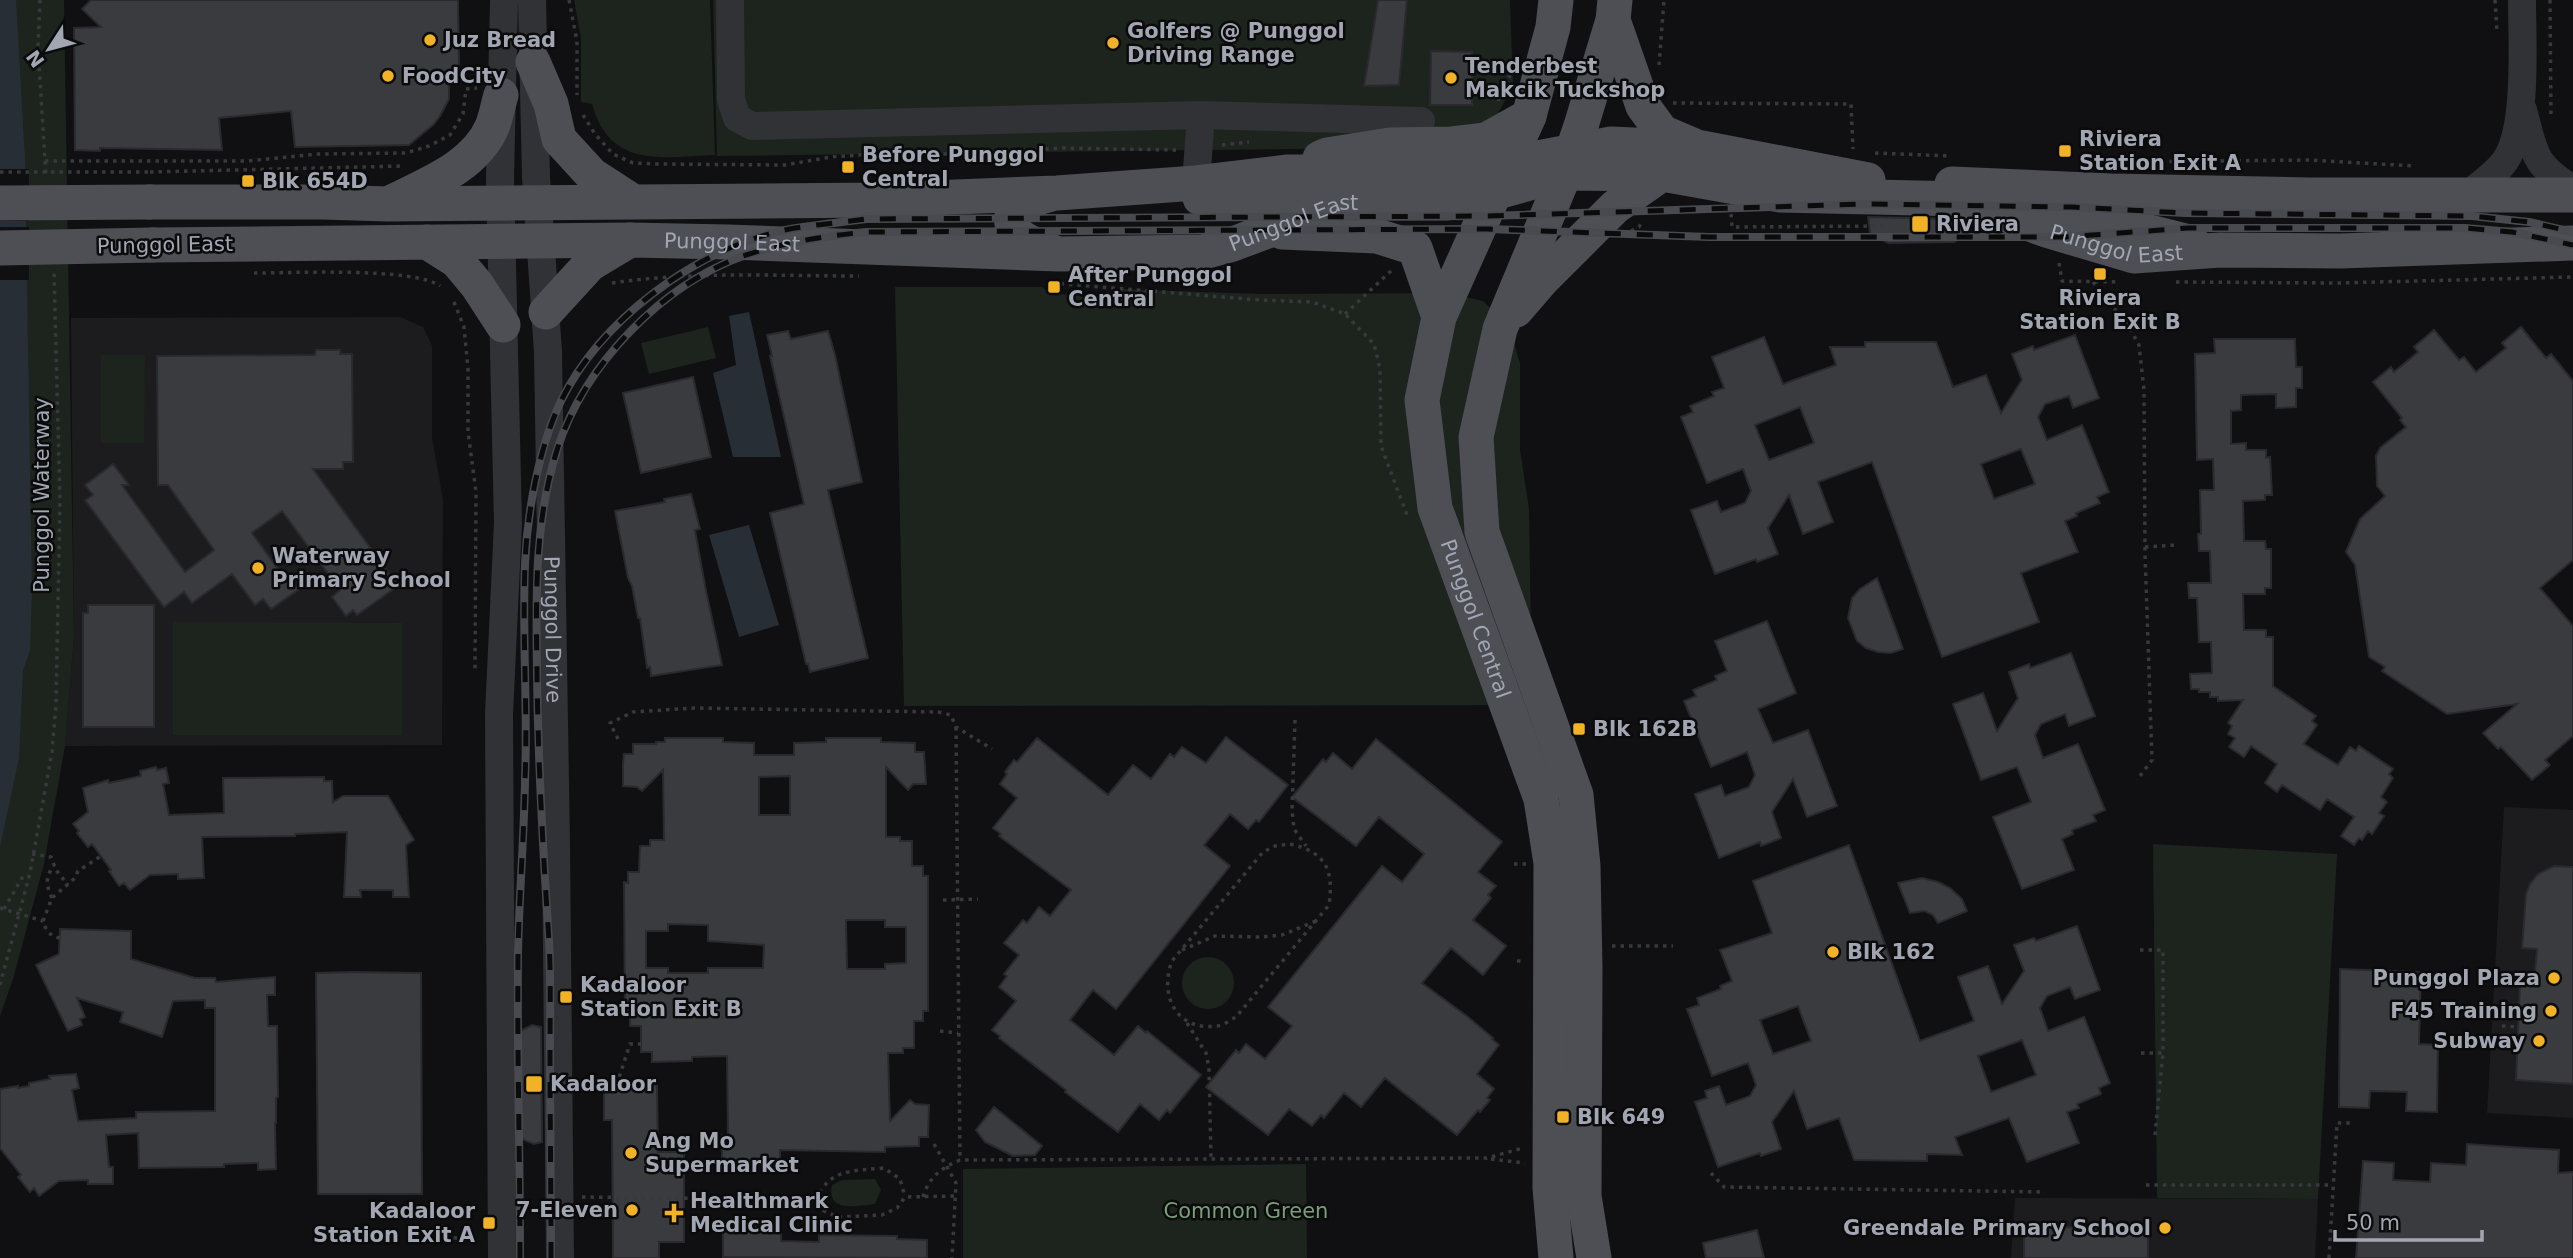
<svg xmlns="http://www.w3.org/2000/svg" width="2573" height="1258" font-family="'DejaVu Sans',sans-serif">
<style>
.built{fill:#1c1c1e}
.green{fill:#1c241d}
.water{fill:#272e35}
.pier{fill:#101012}
.building{fill:#3a3b3f;stroke:#2a2a2e;stroke-width:2;fill-rule:evenodd}
.lines{fill:none;stroke-linecap:round;stroke-linejoin:round}
.path{stroke:#37393d;stroke-width:3.5;stroke-dasharray:3.5 5;stroke-linecap:butt}
.minor{stroke:#313236;stroke-width:28}
.major{stroke:#4d4f55;stroke-width:35}
.rail-casing{stroke:#484a4f;stroke-width:8}
.rail{stroke:#0b0b0c;stroke-width:5;stroke-dasharray:16;stroke-linecap:butt}
.path-bridge{stroke:#37393d;stroke-width:3.5;stroke-dasharray:3.5 5;stroke-linecap:butt}
.major-bridge{stroke:#4d4f55;stroke-width:35}
.poi-dot{fill:#f2b228;stroke:#0b0b0c;stroke-width:2.5}
.labels{text-anchor:middle;dominant-baseline:central;stroke-width:5;stroke-linejoin:round;paint-order:stroke}
.poi-label{font-size:21px;font-weight:bold;fill:#a1a6b2;stroke:#0b0b0c;text-anchor:start}
.street-label{font-size:21px;fill:#a1a6b2;stroke:#0b0b0c}
.park-label{font-size:21px;fill:#789e7b;stroke:#0b0b0c}
</style>
<rect width="100%" height="100%" fill="#101012"/>
<path class="built" d="M400,317l23,10 9,19v92l11,62 -1,245 -377,1 9,-110 -3,-318z
M2504,807l69,3v308l-86,-5z
M2015,1198l303,1 -3,59h-304z"/>
<path class="green" d="M0,0h64l10,636 -9,110 -21,118 -31,115 -13,37z
M574,0h136l5,155c-54,2 -105,14 -123,-51l-11,-2v-63z
M713,0h797l3,86 -23,42 -31,19 -742,9z
M895,287h147l9,7 56,2 10,-7 144,5 187,-1 35,8 26,25 11,37v87l9,58 3,197 -628,1z
M708,327l8,31 -67,16 -8,-31z
M101,355h44l-1,88h-43z
M173,622l229,1v112h-229z
M2153,844l184,10 -19,345 -161,-1z
M1182 983a26 26 0 1 1 52 0a26 26 0 1 1-52 0Z
M1306,1164l1,94h-344v-89z
M875,1179l6,11 -6,14c-18,2 -49,9 -43,-19l10,-5z"/>
<path class="water" d="M0,0h16l9,160 7,430 -2,60 -7,21 -4,87 -19,89z
M749,312l32,145h-48l-20,-84 23,-8 -7,-49z
M749,525l30,100 -40,12 -30,-102z"/>
<path class="pier" d="M0,169h29v52h-29z
M0,227h29v53h-29z"/>
<path class="building" d="M91,0h367l1,65 -10,14v20l-9,17 -6,8 -25,21 -114,2 -4,-36 -72,7 3,32 -122,-2v3l-25,-1 -1,-122 27,-1 -19,-18z
M1378,0h29l-8,85 -35,1z
M1431,51l41,1v53h-42z
M1868,217l92,2 12,6 -4,9 -14,8 -66,1 -18,-10z
M2521,327l25,31 5,-4 22,27v179l-33,28 33,38v110l-28,24 5,5 -18,15 -31,-33 -3,2 -15,-16 34,-29 -70,10 -65,-43 3,-4 -16,-10 -14,-92 -9,-13 14,-33 25,-23 -8,-10 -1,-30 4,-8 26,-21 -6,-7 2,-2 -29,-36 18,-15 3,5 24,-20 -4,-5 20,-17 25,30 5,-3 12,15 30,-24 -4,-5z
M788,331l3,8 37,-8 7,24 27,127 -34,8 40,168 -58,14 -2,-8h-2l-36,-151 34,-9 -34,-148h2l-5,-21z
M2075,335l24,63 -26,10 -4,-12 -24,8 -7,13 9,23 35,-15 27,67 -12,5 3,6 -24,10 1,3 -12,5 13,31 -57,21 18,49 -97,35 -70,-195 -54,20 15,40 -30,12 -14,-39 -21,33 10,26 -21,8 -1,-3 -41,15 -24,-64 26,-9 4,11 24,-9 6,-12 -8,-22 -36,14 -26,-66 12,-5 -3,-6 24,-10 -2,-4 12,-4 -12,-31 52,-20 19,47 53,-19 -6,-18h35v-5h71l17,45 33,-12 15,38 21,-33 -10,-26 21,-8 1,4zM1800,407l14,36 -45,17 -14,-35zM2021,449l14,35 -41,15 -13,-35z
M2214,339h81l1,28h6v21h-6v19l-20,1v-14l-35,1v15l-10,1v33l15,-1v7h20v8l4,-1 2,38h-7v5l-22,1 1,40h21l1,8h5v39h-6v6h-22l1,36h22v7h7v49l43,30 -4,5 5,4 -13,19 34,21 12,-18 6,4 3,-5 34,23 -4,5 4,4 -12,19 6,5 -8,11 5,3 -12,18 -4,-3 -6,9 -3,-2 -5,7 -13,-9 13,-19 -27,-18 -7,11 -38,-25 -5,7 -12,-9 12,-19 -26,-18 -7,11 -15,-10 6,-9 -7,-4 4,-8 -4,-3 15,-23 -25,1v-4h-8v-5h-11v-3h-8l-1,-15 22,-1 -1,-31h-12l-2,-44h-8l-1,-15h23l-1,-32h-11l-1,-17h3l-1,-44h14l-1,-31 -16,1 -2,-106 20,-1z
M316,350h24v4h12l1,108h-10v7h-30l85,117 -41,29 -4,-5 -7,6 -14,-19 8,-7 -58,-79 -30,22 32,44 3,-2 11,15 -27,19 -8,-10 -8,6 -23,-31 -40,29 -8,-11 -20,15 -79,-107 8,-5 -8,-10 28,-21 16,21h-7l63,87 29,-22 -46,-65h-10l-1,-129 158,-1z
M693,377l18,80 -70,16 -18,-80z
M691,494l9,35 -5,1 10,56 17,79 -71,11 -1,-9 -3,1 -7,-50h-2l-6,-32 -4,-8 -13,-67 50,-9 -1,-3z
M1877,578l26,71 -12,4 -13,-1 -12,-4 -9,-7 -9,-23 4,-20 8,-9z
M88,605h66v122h-71v-114h5z
M1767,621l29,72 -38,16 15,34 35,-13 29,76 -30,11 -14,-38 -21,33 9,26 -20,8 -1,-4 -41,16 -24,-64 26,-9 4,11 24,-9 6,-12 -8,-23 -36,15 -27,-66 12,-5 -3,-6 24,-10 -2,-4 12,-5 -12,-30z
M2071,653l24,63 -26,10 -4,-12 -24,10 -6,11 8,23 35,-14 27,66 -12,5 3,6 -24,9 1,4 -11,5 12,31 -52,19 -29,-72 38,-15 -14,-35 -36,13 -28,-76 30,-11 14,38 21,-33 -9,-26 20,-8 1,4z
M1226,737l62,48 -29,37 -3,-2 -8,9 -18,-15 -26,31 26,21 -114,143 -23,-19 -23,30 44,35 24,-29 8,7 1,-2 54,44 -31,38 -3,-3 -8,10 -19,-16 -22,28 -53,-40 1,-2 -67,-52 1,-2 -8,-6 24,-29 -17,-14 8,-11 -3,-2 15,-19 -15,-12 19,-23 4,3 12,-16 11,9 21,-26 -72,-54 2,-2 -8,-6 24,-30 -17,-14 7,-10 -2,-2 9,-12 3,2 20,-24 71,57 25,-30 18,14 19,-25 4,3 8,-10 24,16z
M665,738h58v4l31,1v12h40v-12l32,-1v-4h55v4l34,1v9h9l2,32h-13l-5,6 -22,-23v70h14v4h12v25h11v10h5v135h-5v10h-9v27h-11v5h-15l2,68 20,-21 5,4 14,1 -1,32h-9v9l-34,1v5l-105,-2v11l-58,10v-36h6l-1,-79 -35,1v4l-40,1v-10h-11v-26h-11v-10h-5l-1,-134 4,1v-11h11l1,-26h10v-6h14l-1,-70 -21,21 -5,-4 -14,-1v-23l1,-9h9v-10h23v-2h9zM790,776v39h-31v-38zM846,920h39v7h21v36l-21,1v5h-38zM668,924l40,1v16l56,4 -1,23h-55v5h-40v-5h-22v-37h22z
M1376,739l126,103 -24,30 18,14 -8,9 3,3 -18,22 33,26 -23,29 -32,-27 -29,35 46,34 25,21 -1,1 7,6 -22,29 17,15 -7,9 3,2 -10,12 -2,-2 -21,25 -72,-57 -24,29 -17,-14 -20,25 -3,-3 -9,11 -23,-17 -21,26 -62,-48 30,-37 3,3 7,-9 19,15 27,-33 -24,-19 114,-141 20,16 22,-28 -45,-37 -23,29 -64,-49 31,-38 3,3 7,-9 19,16z
M156,767l1,3 9,-2 3,15 -6,1 6,31 55,-2 -1,-35 101,-1v4h8l1,21 10,-6h45l26,44 -8,5 3,52h-16v-7h-33l1,7h-17l3,-65 -52,2v2l-93,1 2,41 -26,1v-5l-28,1 -20,15 -6,-7 -5,3 -10,-15 2,-1 -19,-26 -4,3 -11,-14 2,-2 -6,-7 15,-12 -5,-24 25,-8 1,3 32,-7 -1,-5z
M1849,845l71,196 54,-20 -16,-44 30,-11 14,38 22,-33 -10,-26 20,-7 2,3 41,-15 23,64 -25,9 -5,-12 -23,9 -7,12 8,23 36,-14 26,66 -11,5 2,6 -24,10 2,4 -12,4 12,31 -52,19 -18,-44 -54,19 7,18 -35,-1v7l-73,-1 -15,-42 -32,11 -13,-38 -22,31 9,27 -20,7 -1,-3 -42,14 -23,-65 12,-4 -2,-7 14,-5 7,19 24,-9 6,-11 -8,-22 -36,13 -25,-67 12,-4 -2,-7 24,-9 -1,-3 12,-5 -12,-31 52,-17 -19,-52zM1798,1006l13,35 -38,13 -13,-34zM2022,1040l14,35 -45,17 -13,-36z
M2554,866l19,1v217l-57,-4 4,-97 14,1 3,-35 -15,-1 4,-54 4,-10 8,-10z
M1922,878l16,4 12,6 12,11 5,12 -29,12 -5,-8 -8,-4 -15,2 -12,-30z
M60,929l71,2v28l64,19h20l1,4 59,-5v18h-8l1,31h9l1,71 -2,1v25h-1l1,46 -18,1v-7l-34,1v3l-85,1 -1,-35 -32,2 3,32h4v17h-25v-4l-29,1 -20,15 -5,-8 -4,4 -12,-15 3,-2 -21,-27v-59l18,-3v2l11,-2v-3l21,-4 -1,-3 27,-2 3,14 -7,2 6,31 58,-3v-6l79,-1v-103h-10v-8l-32,1 -11,36 -42,-15 3,-10 -46,-14 8,19 -5,2 2,6 -14,6 -32,-66 23,-11z
M2340,969l81,3 -2,72 19,1 -1,67 -31,-1 1,-19 -37,-1 -1,17 -30,-1z
M351,972l70,1 1,221h-104l-2,-221z
M532,1025l9,2 1,115 -8,2 -10,-4 -6,-6 -1,-97 5,-7z
M604,1085h53l1,67h26v90h-25v16h-46l-1,-138h-8z
M994,1107l48,39 -7,9 -22,1 -28,-14 -9,-12z
M2467,1144l92,6 -1,23 15,-1v86h-217l7,-97 31,2 -1,17 37,2 1,-19 35,2z
M723,1222l58,9v10l38,1v-7l78,1v3l30,1v18l-204,-1z
M2024,1226l124,4v28h-124z
M1757,1230l7,28h-58l-3,-15z"/>
<g class="lines">
<path class="path" d="M40,0l-2,47 8,130
M569,0l8,41v54
M2495,0l2,32
M2550,0l1,119
M1659,65l5,-65
M1498,101l13,-28
M1673,103l178,1 2,45
M583,115l12,19 18,20 20,9 24,1 128,1 46,-8 58,-4 59,1 114,-6 114,2
M1222,145l27,-3
M1875,153l76,3
M45,161h202l71,-7 88,-1 23,-7 21,-11 13,-21 3,-25 11,-1
M2110,162l200,-2 104,6
M150,172l253,-6
M1731,214l1,13 151,-1
M1631,231l8,-4 4,-7
M2059,263l3,18 57,1
M254,273c38,0 160,-6 186,13
M2093,282l36,45 10,18 5,45 1,163 7,207 -15,20
M2176,282l162,1 235,-6
M612,283c81,-12 165,-7 247,-7
M1052,283l208,17 52,2 33,12 29,30 6,25 1,77 26,69
M454,302l10,25 4,42v63l8,60 -1,177
M1345,314l47,-44
M2145,547l31,-2
M1295,720l-3,90 2,19 12,17
M956,727l4,433
M618,739l-8,-16 23,-11 61,-4 244,4 13,3 5,12 36,22
M1290,844c36,8 44,26 39,61l-93,112c-6,3 -13,9 -20,9 -40,5 -57,-31 -44,-65l91,-109 12,-6z
M32,854l19,3 5,13 12,15
M1514,864h12
M52,898c-6,-12 -7,-22 2,-32
M943,900l35,-1
M4,909l18,-31 6,-4
M60,938c-10,-2 -14,-7 -17,-17l9,-23 23,-20 3,-7 23,-15
M1612,946h61
M1182,950l33,-14 46,1 21,-2 34,-14
M2140,950h23v103h-22
M1517,961h8
M0,985l30,-112 22,-121 4,-48 4,-202 -6,-230
M1187,1023l19,30 3,15 2,91
M2502,1026l16,1
M940,1031l18,2
M614,1093l16,-49h11
M2155,1135l8,-82
M934,1144l22,39 -4,75
M1491,1159l34,4
M1711,1173l13,14 321,5
M2146,1185h187
M582,1197l234,3 8,11 14,6 44,-2 15,-7 8,-11 51,-1
M923,1197c6,-20 18,-29 37,-37l527,-2 36,-10
M816,1200c13,-32 38,-29 68,-32l16,11 5,18
M440,1226h2v12h36
M2329,1258l8,-135h17"/>
<g class="minor">
<path id="s1" d="M532,0l4,177 12,175 8,493 4,413"/>
<path d="M730,0l1,100 6,18 15,8 449,-11 220,6"/>
<path d="M2523,110c12,43 9,54 50,79"/>
<path d="M1196,183l5,-68"/>
<path d="M2468,194c13,-10 27,-19 37,-33 23,-33 17,-120 17,-161"/>
<path d="M502,1258l-3,-544 9,-191 -8,-344 4,-179"/>
</g>
<g class="major">
<path id="s2" d="M1556,0l-3,27 -24,89 -90,201 -17,83 13,108 106,291 10,64 -1,325 6,70"/>
<path d="M1613,20l30,86 19,26 33,14"/>
<path d="M533,62l18,42 8,35 33,36 40,26"/>
<path d="M1320,158l7,-3 63,-10 62,-1 34,-4 43,-24"/>
<path d="M1952,184l159,7 198,4h264"/>
<path d="M1197,187l3,11 14,5h103"/>
<path d="M1048,195l-31,9c-18,30 13,39 36,48"/>
<path d="M394,201c36,-18 81,-35 98,-74 4,-10 6,-22 9,-32"/>
<path d="M150,202h172l66,2 492,-4 177,-7 139,-10 92,-11h175l148,-28 91,4 166,32"/>
<path d="M2034,203l159,40"/>
<path d="M1282,232l95,4 38,12 24,69"/>
<path d="M427,242l30,19 20,24 26,40"/>
<path id="s3" d="M153,245l477,-5 98,2 331,12 144,-2 30,-8 108,-41h107l46,-10 71,-20 97,1 118,21 184,4 82,31 88,26 86,-6 120,1 233,-8"/>
<path d="M1516,310l25,-29 74,-74 47,-33"/>
<path d="M546,312l44,-48 40,-24"/>
<path d="M1594,1258l-10,-62 1,-229 -2,-101 -7,-71 -94,-263 -6,-95 24,-108 65,-156 16,-47 32,-106 2,-20"/>
</g>
<g class="rail-casing">
<path id="rail" d="M520,1258c0,-101 -3,-203 -2,-304 1,-58 6,-115 7,-173 3,-72 -3,-145 0,-217 2,-51 14,-117 36,-163 40,-81 132,-149 219,-170 28,-6 58,-8 86,-12l621,-3 378,-12 207,3 113,6 287,3 57,6 44,10
M551,1258c0,-69 -1,-138 -1,-207 0,-37 1,-74 -1,-110 -6,-89 -11,-178 -12,-268 -1,-75 -3,-150 20,-223 27,-85 105,-166 189,-195 40,-13 79,-19 120,-23l622,-3 221,8h356l123,-9h277l47,4 61,13"/>
</g>
<use href="#rail" class="rail"/>
<path class="path-bridge" d="M0,172h150
M0,908l43,13"/>
<path class="major-bridge" d="M0,203l150,-1
M0,248l153,-3"/>
</g>
<g class="poi-dot">
<circle cx="430" cy="40" r="7"/>
<circle cx="1113" cy="43" r="7"/>
<circle cx="388" cy="76" r="7"/>
<circle cx="1451" cy="78" r="7"/>
<rect x="2058" y="144" width="14" height="14" rx="3.5"/>
<rect x="841" y="160" width="14" height="14" rx="3.5"/>
<rect x="241" y="174" width="14" height="14" rx="3.5"/>
<rect x="1911" y="215" width="18" height="18" rx="3.5"/>
<rect x="2093" y="267" width="14" height="14" rx="3.5"/>
<rect x="1047" y="280" width="14" height="14" rx="3.5"/>
<circle cx="258" cy="568" r="7"/>
<rect x="1572" y="722" width="14" height="14" rx="3.5"/>
<circle cx="1833" cy="952" r="7"/>
<circle cx="2554" cy="978" r="7"/>
<rect x="559" y="990" width="14" height="14" rx="3.5"/>
<circle cx="2551" cy="1011" r="7"/>
<circle cx="2539" cy="1041" r="7"/>
<rect x="525" y="1075" width="18" height="18" rx="3.5"/>
<rect x="1556" y="1110" width="14" height="14" rx="3.5"/>
<circle cx="631" cy="1153" r="7"/>
<circle cx="632" cy="1210" r="7"/>
<path d="M670.5 1202.5h7v7h7v7h-7v7h-7v-7h-7v-7h7z"/>
<rect x="482" y="1216" width="14" height="14" rx="3.5"/>
<circle cx="2165" cy="1228" r="7"/>
</g>
<g class="labels">
<g class="poi-label">
<text x="1127" y="31">Golfers @ Punggol<tspan x="1127" dy="24">Driving Range</tspan></text>
<text x="444" y="40">Juz Bread</text>
<text x="1465" y="66">Tenderbest<tspan x="1465" dy="24">Makcik Tuckshop</tspan></text>
<text x="402" y="76">FoodCity</text>
<text x="2079" y="139">Riviera<tspan x="2079" dy="24">Station Exit A</tspan></text>
<text x="862" y="155">Before Punggol<tspan x="862" dy="24">Central</tspan></text>
<text x="262" y="181">Blk 654D</text>
<text x="1936" y="224">Riviera</text>
<text x="1068" y="275">After Punggol<tspan x="1068" dy="24">Central</tspan></text>
<text x="2100" y="298" text-anchor="middle">Riviera<tspan x="2100" dy="24">Station Exit B</tspan></text>
<text x="272" y="556">Waterway<tspan x="272" dy="24">Primary School</tspan></text>
<text x="1593" y="729">Blk 162B</text>
<text x="1847" y="952">Blk 162</text>
<text x="2540" y="978" text-anchor="end">Punggol Plaza</text>
<text x="580" y="985">Kadaloor<tspan x="580" dy="24">Station Exit B</tspan></text>
<text x="2537" y="1011" text-anchor="end">F45 Training</text>
<text x="2525" y="1041" text-anchor="end">Subway</text>
<text x="550" y="1084">Kadaloor</text>
<text x="1577" y="1117">Blk 649</text>
<text x="645" y="1141">Ang Mo<tspan x="645" dy="24">Supermarket</tspan></text>
<text x="690" y="1201">Healthmark<tspan x="690" dy="24">Medical Clinic</tspan></text>
<text x="618" y="1210" text-anchor="end">7-Eleven</text>
<text x="475" y="1211" text-anchor="end">Kadaloor<tspan x="475" dy="24">Station Exit A</tspan></text>
<text x="2151" y="1228" text-anchor="end">Greendale Primary School</text>
</g>
<g class="street-label">
<text stroke="none"><textPath href="#s3" startOffset="1146">Punggol East</textPath></text>
<text stroke="none"><textPath href="#s3" startOffset="1986">Punggol East</textPath></text>
<text stroke="none"><textPath href="#s3" startOffset="579">Punggol East</textPath></text>
<text transform="translate(165 245) rotate(-1)">Punggol East</text>
<text transform="translate(42 495) rotate(-90)">Punggol Waterway</text>
<text stroke="none"><textPath href="#s2" startOffset="651">Punggol Central</textPath></text>
<text stroke="none"><textPath href="#s1" startOffset="630">Punggol Drive</textPath></text>
</g>
<g class="park-label">
<text x="1246" y="1211">Common Green</text>
</g>
</g>
<g transform="translate(49 49) rotate(234)" stroke="#0b0b0c" stroke-width="5" paint-order="stroke">
<path d="M0-5L12 26L0 18L-12 26Z" fill="#a1a6b2"/>
<text y="-10" font-size="19" font-weight="bold" text-anchor="middle" fill="#a1a6b2">N</text>
</g>
<path d="M2335 1230v10h147v-10" fill="none" stroke="#a1a6b2" stroke-width="3.5"/>
<text x="2346" y="1230" font-size="21" fill="#a1a6b2" stroke="#0b0b0c" stroke-width="5" paint-order="stroke">50 m</text>
</svg>
